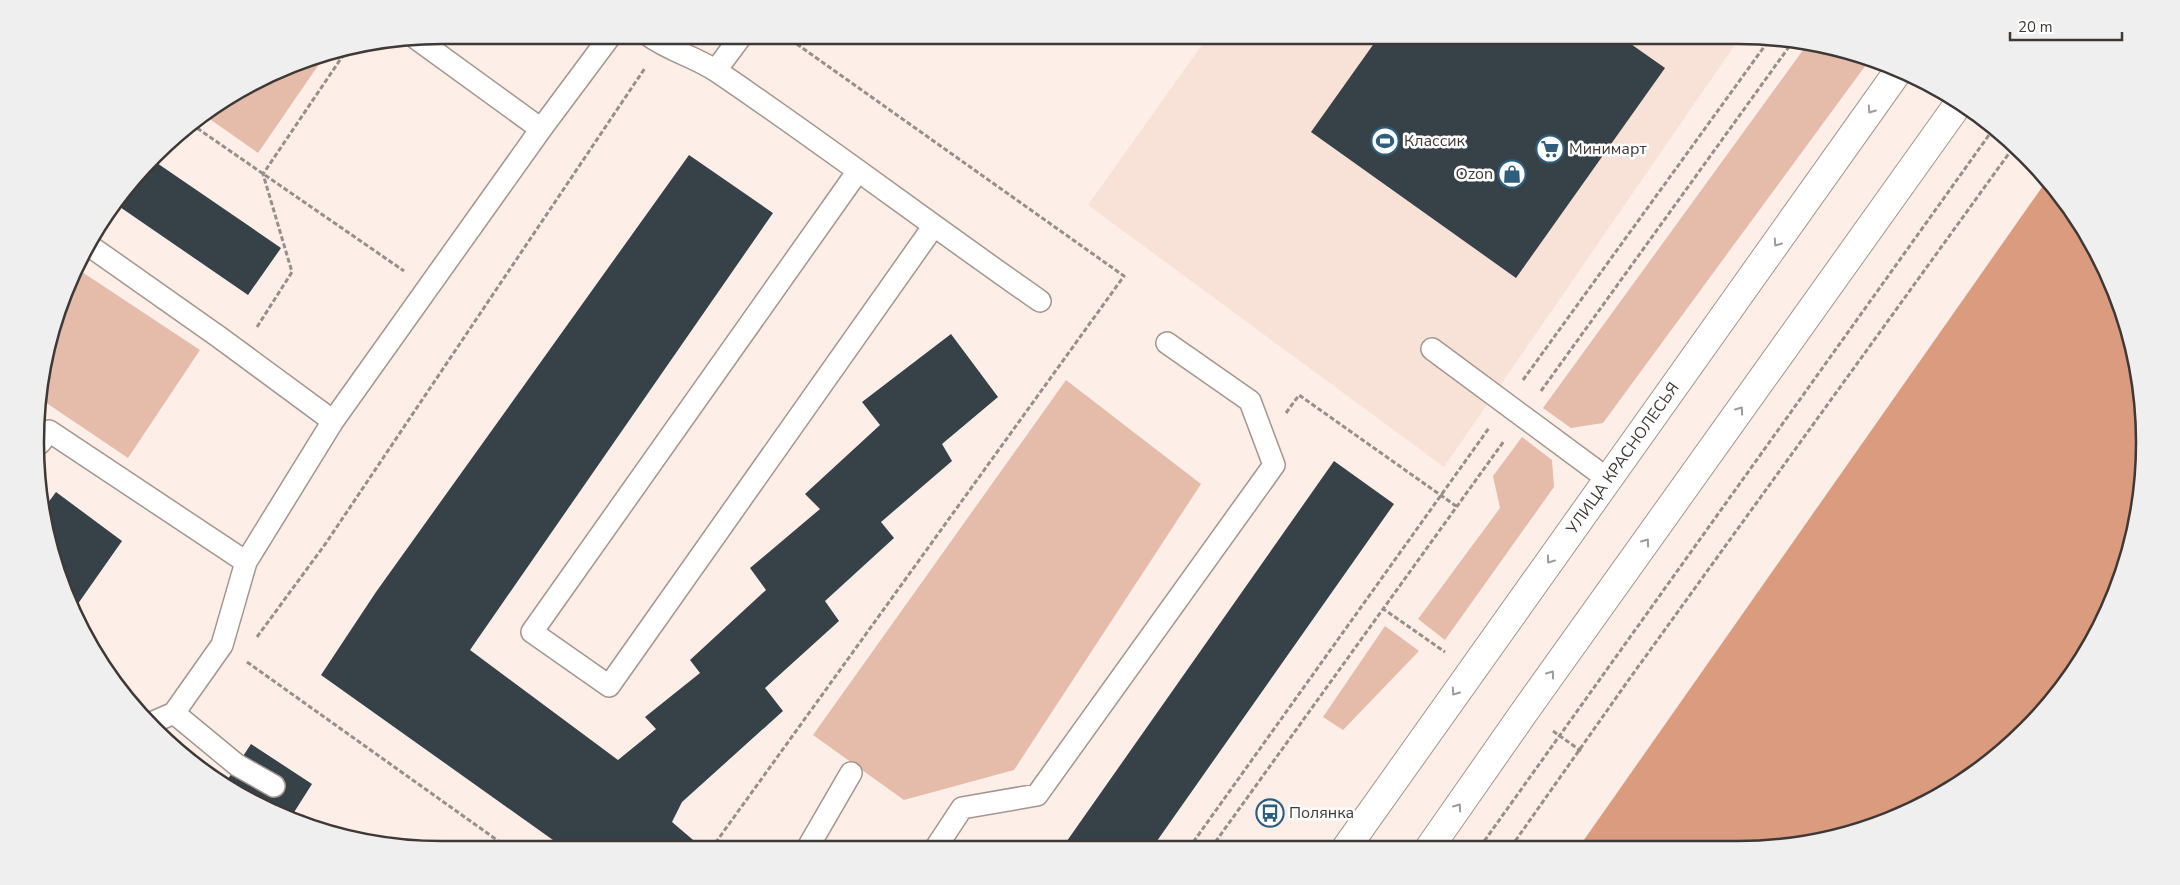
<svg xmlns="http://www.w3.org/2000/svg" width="2180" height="885" font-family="'Nunito Sans',sans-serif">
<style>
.built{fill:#f8e1d7}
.green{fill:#e5bcaa}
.forest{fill:#da9b7f}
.building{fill:#374148}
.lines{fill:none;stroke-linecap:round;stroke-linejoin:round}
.service-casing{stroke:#a3958f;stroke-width:24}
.tertiary-casing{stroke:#a3958f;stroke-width:30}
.path{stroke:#998f8a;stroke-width:3;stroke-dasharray:5 2.5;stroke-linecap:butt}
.service{stroke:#fff;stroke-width:21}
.tertiary{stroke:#fff;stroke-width:28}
.oneway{stroke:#9e9c9a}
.labels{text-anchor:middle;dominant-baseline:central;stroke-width:5;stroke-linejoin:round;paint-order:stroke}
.poi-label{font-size:16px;fill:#3e3936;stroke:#fff;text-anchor:start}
.street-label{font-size:16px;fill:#3e3936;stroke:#fff}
.rim{fill:none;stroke:#3e3936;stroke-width:2.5}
</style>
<rect width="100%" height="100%" fill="#fdeee7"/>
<path class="built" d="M1209,35h528l4,1 -297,431 -356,-262z"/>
<path class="green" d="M1806,46l65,12 -268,365 -32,5 -28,-20z
M326,54l-68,99 -54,-38 35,-26 72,-32z
M76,268l124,82 -72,108 -89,-60v-9l18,-78z
M1066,380l135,104 -187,286 -110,30 -91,-65z
M1522,437l30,23 2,27 -109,153 -27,-21 82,-111 -7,-32z
M1385,626l34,25 -76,79 -20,-13z"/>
<path class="forest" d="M2047,180l14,14 42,68 28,75 13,79 -2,79 -19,78 -47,96 -70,80 -89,59 -126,38 -212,1z"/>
<path class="building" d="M914,35h19l-7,9z
M1380,35h238l47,33 -149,210 -205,-146z
M689,155l84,58 -303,437 148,110 38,-31 -11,-12 55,-44 -10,-13 76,-70 -16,-22 70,-59 -15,-15 75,-69 -18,-23 89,-68 47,63 -56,47 10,17 -71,61 13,16 -69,63 14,20 -74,67 18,23 -101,91 -10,20 27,23 -4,4 -128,1 -246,-175 55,-83z
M154,161l127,87 -33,47 -131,-90z
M1334,461l60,43 -242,344h-90z
M56,492l66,49 -47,67 -32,-86 -1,-11z
M251,744l61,40 -21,33 -65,-35z"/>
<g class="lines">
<g class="service-casing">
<path id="service" d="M648,35c22,16 48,22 70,37 109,74 214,154 322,229
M417,39l124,90
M716,70l26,-35
M858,171l-326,461 77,54 324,-459
M87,244l132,93 114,84
M1432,349l177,131
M40,443l9,-12 197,131
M174,713l63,52 37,21
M149,724l25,-11 48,-68 24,-83 87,-141 208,-292 70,-94
M807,849l44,-76
M935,849l27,-41 75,-13 237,-330 -24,-64 -83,-58"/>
</g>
<g class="tertiary-casing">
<g id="tertiary">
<path d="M1430,847l95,-136 434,-608"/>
<path id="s1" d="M1346,848l553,-778"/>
</g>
</g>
<path class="path" d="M191,124l213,147
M257,327l35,-55 -29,-98 83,-123
M1523,380l246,-340
M1541,391l250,-347
M1286,413l13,-18 157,111
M1382,608l63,44
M257,637l69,-94 319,-475
M247,662l264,188
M1553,731l28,20
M1480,847l514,-719
M1511,847l119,-169 385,-533
M1189,848l300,-420
M1211,848l293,-407
M711,849l413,-573 -340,-241"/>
<use href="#service" class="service"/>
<use href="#tertiary" class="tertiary"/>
</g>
<defs><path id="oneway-chevron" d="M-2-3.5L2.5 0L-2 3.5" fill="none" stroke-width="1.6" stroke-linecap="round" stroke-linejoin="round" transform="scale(1.25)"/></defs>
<g class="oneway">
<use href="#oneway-chevron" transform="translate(1871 110) rotate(125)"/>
<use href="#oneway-chevron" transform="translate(1777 243) rotate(125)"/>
<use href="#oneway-chevron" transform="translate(1740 410) rotate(-54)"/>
<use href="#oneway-chevron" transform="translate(1646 542) rotate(-54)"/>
<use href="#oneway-chevron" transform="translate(1550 560) rotate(126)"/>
<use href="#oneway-chevron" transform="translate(1551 674) rotate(-54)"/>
<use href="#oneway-chevron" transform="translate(1455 692) rotate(125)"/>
<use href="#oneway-chevron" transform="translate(1458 807) rotate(-55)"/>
</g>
<defs>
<g id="stadium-ring" transform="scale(1.4375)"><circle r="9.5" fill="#fff" stroke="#2f5e7d" stroke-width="1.5"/><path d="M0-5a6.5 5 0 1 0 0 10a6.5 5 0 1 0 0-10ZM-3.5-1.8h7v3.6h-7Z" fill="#2f5e7d"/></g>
<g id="supermarket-ring" transform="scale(1.4375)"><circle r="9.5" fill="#fff" stroke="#2f5e7d" stroke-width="1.5"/><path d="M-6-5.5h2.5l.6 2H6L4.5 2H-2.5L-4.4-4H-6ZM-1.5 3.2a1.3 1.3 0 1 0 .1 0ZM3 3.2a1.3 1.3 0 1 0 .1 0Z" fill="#2f5e7d"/></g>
<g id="shop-ring" transform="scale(1.4375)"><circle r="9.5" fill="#fff" stroke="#2f5e7d" stroke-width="1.5"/><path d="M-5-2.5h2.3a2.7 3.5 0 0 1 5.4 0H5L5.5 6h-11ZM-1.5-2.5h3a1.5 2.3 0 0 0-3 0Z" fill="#2f5e7d"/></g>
<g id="bus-ring" transform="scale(1.4375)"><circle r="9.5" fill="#fff" stroke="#2f5e7d" stroke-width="1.5"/><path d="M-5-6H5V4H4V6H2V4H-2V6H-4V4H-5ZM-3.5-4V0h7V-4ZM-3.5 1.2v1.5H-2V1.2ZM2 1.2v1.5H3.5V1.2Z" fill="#2f5e7d"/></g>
</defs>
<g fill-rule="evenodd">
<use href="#stadium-ring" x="1385" y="141"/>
<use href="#supermarket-ring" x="1550" y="149"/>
<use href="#shop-ring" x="1512" y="174"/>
<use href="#bus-ring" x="1270" y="813"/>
</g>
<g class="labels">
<g class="poi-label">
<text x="1404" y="141">Классик</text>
<text x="1569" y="149">Минимарт</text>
<text x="1493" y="174" text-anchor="end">Ozon</text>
<text x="1289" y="813">Полянка</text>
</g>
<g class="street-label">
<text stroke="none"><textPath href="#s1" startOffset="478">УЛИЦА КРАСНОЛЕСЬЯ</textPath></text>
</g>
</g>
<path d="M0 0H2180V885H0ZM442 44H1738A398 398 0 0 1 2136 442V443A398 398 0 0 1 1738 841H442A398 398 0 0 1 44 443V442A398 398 0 0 1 442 44Z" fill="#f0efef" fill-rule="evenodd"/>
<path class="rim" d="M442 44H1738A398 398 0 0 1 2136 442V443A398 398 0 0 1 1738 841H442A398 398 0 0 1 44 443V442A398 398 0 0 1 442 44Z"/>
<path d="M2010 32v8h112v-8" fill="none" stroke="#3e3936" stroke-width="2.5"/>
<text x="2018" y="32" font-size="15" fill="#3e3936" stroke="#ffffff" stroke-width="4" paint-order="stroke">20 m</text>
</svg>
